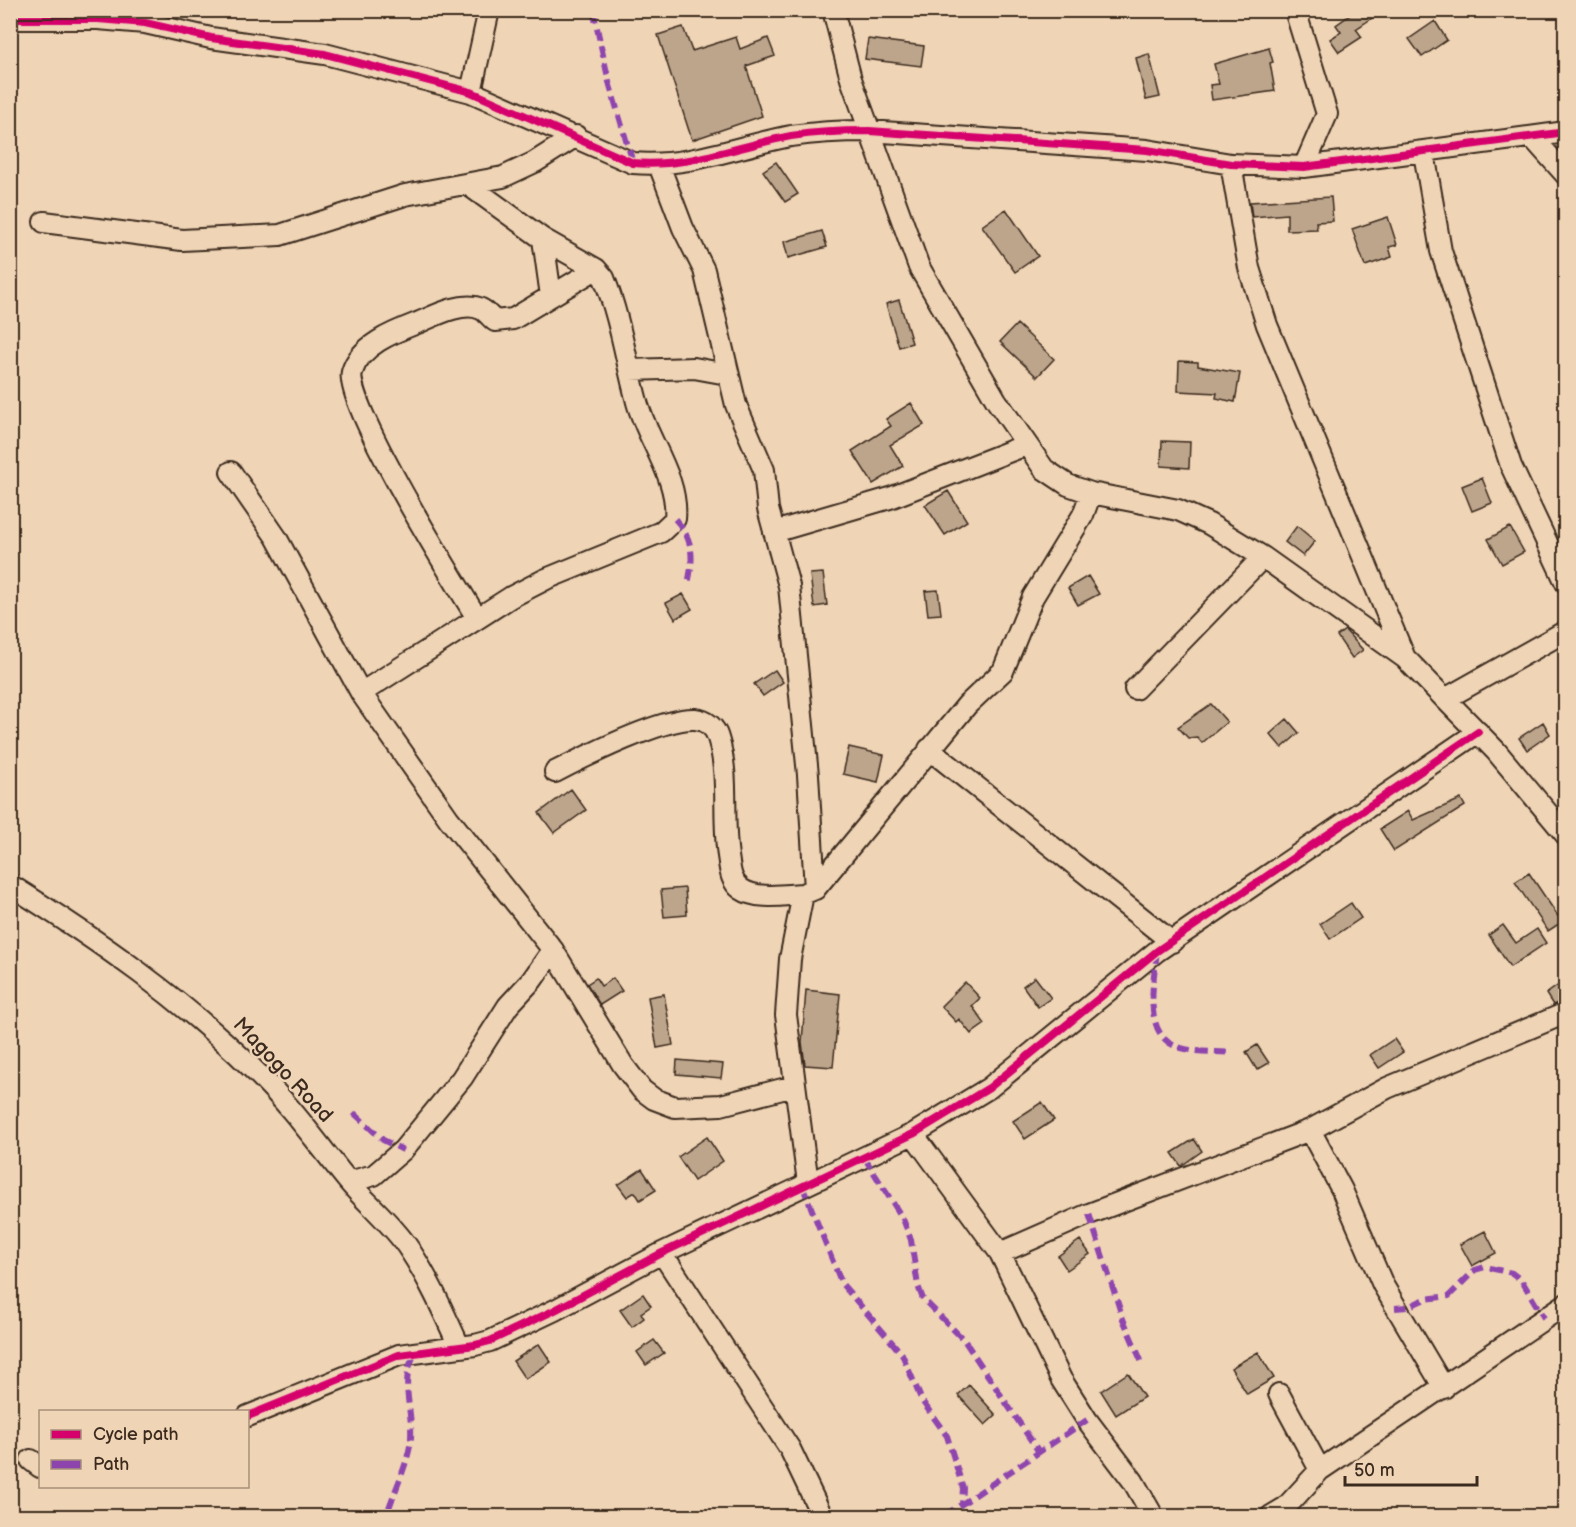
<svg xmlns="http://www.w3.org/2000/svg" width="1576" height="1527" font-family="'Balsamiq Sans',sans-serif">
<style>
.building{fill:#bda58c;stroke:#3b2a1e;stroke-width:1.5}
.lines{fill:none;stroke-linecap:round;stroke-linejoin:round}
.minor-casing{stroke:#3b2a1e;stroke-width:24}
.minor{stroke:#efd4b6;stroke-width:20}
.quiet{stroke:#8e44ad;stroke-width:6;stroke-dasharray:12 6;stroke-linecap:butt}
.cycleway-casing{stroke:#efd4b6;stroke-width:11}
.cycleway{stroke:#d6006c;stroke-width:8}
.labels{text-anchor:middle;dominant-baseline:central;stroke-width:5;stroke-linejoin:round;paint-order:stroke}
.street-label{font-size:21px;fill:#3b2a1e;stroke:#efd4b6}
</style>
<rect width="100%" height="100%" fill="#efd4b6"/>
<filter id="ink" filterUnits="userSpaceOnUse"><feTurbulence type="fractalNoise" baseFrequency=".0167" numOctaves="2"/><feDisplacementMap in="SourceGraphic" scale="12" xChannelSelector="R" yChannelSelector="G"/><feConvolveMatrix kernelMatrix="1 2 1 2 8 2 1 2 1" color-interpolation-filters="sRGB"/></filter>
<g filter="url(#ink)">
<path class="building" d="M1357,10h27l-28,19 6,8 -23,15 -9,-13 11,-7 -5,-7z
M1435,21l12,19 -25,17 -13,-18z
M683,27l9,24 44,-14 4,12 28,-11 7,18 -29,10 16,50 -70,24 -34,-105z
M868,39l56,7 -3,20 -56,-7z
M1269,48l4,14 -3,1 5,28 -63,9 -2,-15 9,-1 -5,-20z
M1149,54l11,43 -14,3 -10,-42z
M776,162l22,32 -13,8 -22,-31z
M1331,197l2,24 -17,1 1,7 -30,1v-16l-35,3 -2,-15z
M1006,209l32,47 -23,16 -33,-46z
M1388,217l9,28 -8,2 3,10 -27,9 -13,-37z
M822,231l5,16 -39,11 -4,-16z
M899,300l13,43 -13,4 -13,-43z
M1017,324l37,35 -17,18 -37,-35z
M1179,361l19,1v4l42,7 -5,29 -19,-4 1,-5 -39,-2z
M911,403l13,22 -34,20 13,21 -30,18 -21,-33 39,-25 -5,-7z
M1162,441l28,1 -1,26 -28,-2z
M1482,478l10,25 -20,8 -10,-25z
M948,491l19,30 -22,14 -20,-30z
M1297,526l18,15 -12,15 -18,-14z
M1510,527l14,25 -22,12 -14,-25z
M823,573l4,32 -13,2 -4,-33z
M1088,576l11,18 -21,11 -10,-17z
M938,590l3,24 -13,1 -3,-24z
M683,594l9,15 -17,10 -9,-16z
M1345,630l18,20 -11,8 -15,-22z
M775,670l8,12 -20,14 -9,-12z
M1211,704l16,18 -25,21 -5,-6 -9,1 -10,-11z
M1287,719l12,14 -17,15 -12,-14z
M1543,722l7,12 -23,16 -8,-12z
M849,747l35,8 -6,27 -35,-8z
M571,789l15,21 -32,23 -15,-20z
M1461,799l4,7 -71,45 -14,-22 28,-18 5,9z
M1529,873l33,49 -14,9 -33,-49z
M685,888l2,27 -23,2 -3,-27z
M1351,903l10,15 -31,21 -10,-15z
M1503,925l13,18 21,-14 9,14 -36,24 -21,-32z
M1035,977l16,21 -13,9 -15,-21z
M596,978l5,8 12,-8 9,13 -22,14 -13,-21z
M1566,980v19l-13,6 -7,-11z
M965,982l15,16 -8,8 13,18 -14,10 -12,-15 -3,3 -15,-16z
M806,990l34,4 -7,73 -28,-2 -3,-23z
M664,994l9,51 -16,3 -9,-51z
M1394,1039l9,13 -24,16 -9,-13z
M1257,1045l12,18 -12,7 -11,-18z
M677,1060l46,4 -2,14 -45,-4z
M1042,1102l12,18 -29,19 -12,-18z
M707,1137l16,24 -29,20 -16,-24z
M1194,1139l8,12 -21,15 -9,-13z
M642,1169l14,21 -16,10 -5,-8 -8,5 -9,-12z
M1485,1231l11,22 -24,13 -12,-22z
M1080,1240l10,14 -23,16 -9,-14z
M643,1294l8,12 -10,7 3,5 -12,9 -12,-17z
M654,1340l10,13 -18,12 -9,-13z
M539,1344l12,18 -26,17 -12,-18z
M1258,1352l16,26 -27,16 -16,-26z
M1128,1373l16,24 -28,18 -15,-24z
M969,1385l27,30 -11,10 -27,-30z"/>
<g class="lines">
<g class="minor-casing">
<path id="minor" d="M833,10l18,69 68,188 77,133 48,69 24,16 23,8 87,17 31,14 54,33 142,101 91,93 70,84
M1295,10l32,104 -23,53
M10,19h88l47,4 66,15 114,16 146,38 162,71c56,5 104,-17 158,-27 26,-4 52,-5 78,-5l278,19 84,14 73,3 262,-35
M471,92l18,-82
M1533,138l33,37
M1424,153l17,98 70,215 55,117
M1231,164l18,104 18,57 138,333
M659,165l24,63 21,42 32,135 28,65 4,39 21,77 19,189 7,114 -12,5 -13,65 -4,56 22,168
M44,222l138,18 98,-5 125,-40 98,-18 32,-15 41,-26
M543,239l8,57
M630,370l64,-2 33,6
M231,472l45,65 85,156 88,126 104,131 70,115 19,25 12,9 21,8 46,-2 73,-19
M774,532l116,-34 136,-53
M477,618c-22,-36 -134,-216 -125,-246 8,-28 45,-41 68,-50 16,-7 43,-21 61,-13 5,2 9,8 14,12l18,-2 83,-50
M1135,689l128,-132
M361,693l150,-96 35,-18 115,-47 14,-13c4,-41 -27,-77 -38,-117 -11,-41 -17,-84 -33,-124l-8,-9 -53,-30 -76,-55
M1445,699l121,-68
M929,749l243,193
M555,772c29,-15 109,-55 140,-53 11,1 20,8 23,19 12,38 4,79 10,118 2,12 2,25 13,33 16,11 43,6 62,5
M10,885c88,55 174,115 247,188 34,33 61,71 91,108 19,23 44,42 61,68 20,30 35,64 50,97
M815,889l152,-184 36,-34 30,-74 50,-82 8,-22
M1310,1130l32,60 41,95 61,103
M913,1134l87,119 61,126 26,41 46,61 20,35
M349,1182l25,-7 29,-25 59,-72 46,-72 24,-26 21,-30
M662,1253l128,196 32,67
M1000,1253l89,-39 221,-84 77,-42 179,-75
M1279,1394l41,76
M248,1416l151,-61 76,-10 15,-4 65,-31 107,-57 251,-119 76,-46 168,-137 321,-219
M31,1460l9,7
M1271,1516l15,-9 34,-37 246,-166"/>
</g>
<use href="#minor" class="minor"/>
<path class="quiet" d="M593,10l16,72 24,81
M675,519c19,21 19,38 13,65
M1564,633l2,-1
M1157,951c-3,28 -15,81 18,95 17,7 38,5 56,7
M354,1113l29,27 20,10
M864,1157l39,62 8,21 7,46 5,13 41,41 75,112
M802,1185l40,99 60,70 20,47 25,35 16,52 -1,16
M1089,1214l34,105 20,46
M1395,1308l13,-1 17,-8 24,-3 26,-26 10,-3 27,6 10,8 22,37
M389,1508c7,-20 17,-41 21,-62 6,-33 -14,-66 7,-95
M944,1516l143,-96"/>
<g class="cycleway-casing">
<path id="cycleway" d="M10,19h88l47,4 66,15 114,16 146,38 162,71c56,5 104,-17 158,-27 26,-4 52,-5 78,-5l278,19 84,14 73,3 262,-35
M248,1416l151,-61 76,-10 15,-4 65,-31 107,-57 251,-119 76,-46 168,-137 321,-219"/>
</g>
<use href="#cycleway" class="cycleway"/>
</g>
</g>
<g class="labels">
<g class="street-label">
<text transform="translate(283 1070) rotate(47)">Magogo Road</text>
</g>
</g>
<rect width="1576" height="1527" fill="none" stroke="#efd4b6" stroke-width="36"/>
<rect x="18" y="18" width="1540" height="1491" fill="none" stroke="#3b2a1e" stroke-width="2" filter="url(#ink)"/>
<rect x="39" y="1410" width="210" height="78" fill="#efd4b6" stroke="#a79079" stroke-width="1.5"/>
<rect x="51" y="1430" width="30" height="9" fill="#d6006c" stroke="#a79079" stroke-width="1.5"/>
<text x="93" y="1440" font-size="18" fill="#3b2a1e">Cycle path</text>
<rect x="51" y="1460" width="30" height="9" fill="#8e44ad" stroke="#a79079" stroke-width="1.5"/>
<text x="93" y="1470" font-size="18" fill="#3b2a1e">Path</text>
<path d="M1345 1476v9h132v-9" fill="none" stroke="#3b2a1e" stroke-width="3"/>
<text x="1354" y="1476" font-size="18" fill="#3b2a1e" stroke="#efd4b6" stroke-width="4.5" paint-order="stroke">50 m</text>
</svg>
